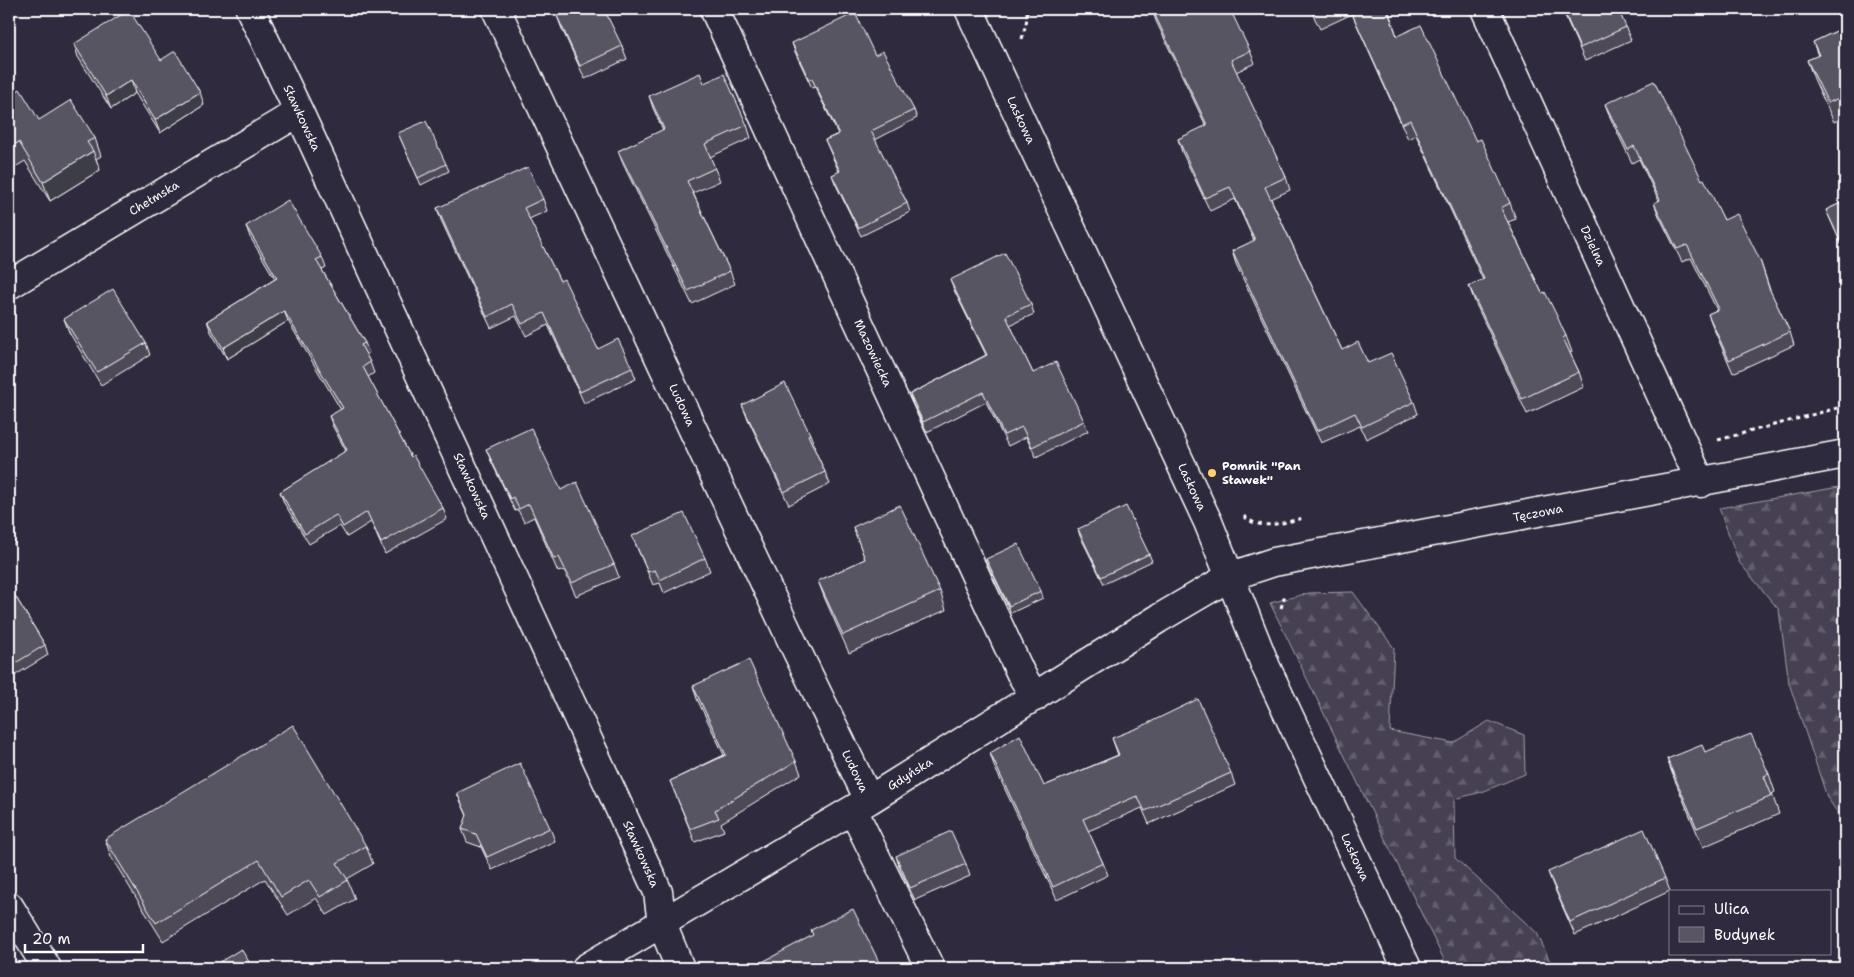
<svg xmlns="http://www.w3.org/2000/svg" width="1854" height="977" font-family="'Shantell Sans',sans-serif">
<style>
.forest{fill:url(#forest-firs);stroke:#a2a0a8}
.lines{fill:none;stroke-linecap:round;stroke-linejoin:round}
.minor-casing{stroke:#fff;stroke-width:31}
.path{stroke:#fff;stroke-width:3;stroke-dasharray:4 4;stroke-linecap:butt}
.minor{stroke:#2f2a3d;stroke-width:28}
.wall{fill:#4d4956;stroke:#fff}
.shaded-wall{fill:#3e3c46;stroke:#fff}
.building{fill:#595564;stroke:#fff}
.poi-dot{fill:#ffd166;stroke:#2f2a3d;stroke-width:2}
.labels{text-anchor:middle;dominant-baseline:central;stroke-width:4;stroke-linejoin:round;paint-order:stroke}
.street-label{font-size:12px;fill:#fff;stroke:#2f2a3d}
.poi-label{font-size:12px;font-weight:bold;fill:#fff;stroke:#2f2a3d;text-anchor:start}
</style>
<defs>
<pattern id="forest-firs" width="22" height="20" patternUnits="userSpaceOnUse" patternTransform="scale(1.25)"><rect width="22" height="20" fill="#464152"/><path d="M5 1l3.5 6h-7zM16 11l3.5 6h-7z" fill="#625e6c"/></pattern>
</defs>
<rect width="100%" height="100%" fill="#2f2a3d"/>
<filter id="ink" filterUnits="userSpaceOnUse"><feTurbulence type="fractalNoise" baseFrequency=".02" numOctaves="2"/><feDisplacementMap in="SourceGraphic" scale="10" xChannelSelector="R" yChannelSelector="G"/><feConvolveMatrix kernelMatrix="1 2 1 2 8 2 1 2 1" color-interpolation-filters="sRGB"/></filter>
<g filter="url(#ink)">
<path class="forest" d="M1845,486v338l-18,-27 -38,-114 -10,-73 -40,-48 -20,-54z
M1353,592l41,56 -4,83 63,12 36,-22 35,14 1,39 -43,18 -28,7 1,59 82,75 16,35h-105l-178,-365 39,-10z"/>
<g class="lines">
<g class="minor-casing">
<path id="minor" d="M250,9l49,103 359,780 4,32 18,44
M496,9l295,630 78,161
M714,9l307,665 14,23
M969,9l239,513 58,145 141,301
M1485,9l216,474
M9,285l290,-173
M853,810l77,158
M9,906l38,62
M586,968l283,-168 289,-181 73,-43 43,-14 571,-108"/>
</g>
<path class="path" d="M1022,39l5,-20v-10
M1718,440l127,-34
M1244,516c16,16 40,6 60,2
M1281,608l4,-13"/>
<use href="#minor" class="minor"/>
</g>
<path class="wall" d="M1152,9l98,42 5,12 -19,9 50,105 4,13 -19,9 71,151 26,13 46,39 4,12 -52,25 -6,-13 -39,17 -85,-179 -4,-13 22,-10 -19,-42 -25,12 -28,-59 -4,-13 28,-13 -50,-105z
M1310,9h78l9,27 79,105 34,62 6,16 -8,3 34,71 24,43 6,16 -2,1 9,19 5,15 -57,27 -52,-112 -6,-16 14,-6 -67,-145 -8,4 -56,-125 -32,15z
M1562,9h56l13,31 -46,21z
M557,16l65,30 5,13 -42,20 -23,-50z
M1845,27v90l-11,5 -20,-43 -7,-19 11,-4 -5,-14z
M792,43l83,12 39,55 3,8 -42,22 32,63 3,9 -49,24 -26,-53 -3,-8 7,-3 -14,-32 13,-6 -23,-47 -3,1 -17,-36z
M74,44l87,16 43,45 -44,28 -25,-40 -24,16 -33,-52z
M704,83l43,42 4,13 -41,19 10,24 -27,12 37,78 5,13 -43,20 -69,-140 -5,-13 45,-21 -10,-22 -4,-12z
M9,96l30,24 56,18 6,18 -5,3 4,11 -50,31 -25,-40 -16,10z
M1605,104l97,76 22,40 36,40 11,33 19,39 4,13 -61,28 -20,-46 -5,-13 9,-4 -26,-52 -9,4 -23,-46 -5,-13 5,-2 -20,-42 -7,4 -22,-46z
M398,133l48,31 3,7 -28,14z
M543,199l4,12 -18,8 31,62 38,68 34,19 4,11 -52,24 -36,-78 -22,11 -10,-20 -25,12 -50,-108 -4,-12z
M1845,201v52l-19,-43z
M246,226l76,31 4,11 -4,2 43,73 4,10 -3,2 4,7 4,11 -6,4 43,80 32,51 4,11 -62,35 -14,-32 -24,15 -7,-11 -31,18 -25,-41 -4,-11 66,-41 -13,-24 -4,-11 12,-6 -53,-89 -61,38 -16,-27 -4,-11 68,-42 -25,-42z
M950,280l81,24 3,10 -24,11 23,48 51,48 4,10 -52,26 -10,-20 -18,9 -22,-44 -59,30 -14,-28 -3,-10 76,-39 -32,-65z
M64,319l82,24 4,12 -49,30 -32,-53z
M742,405l68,29 5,13 -1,1 11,24 5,12 -41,21 -42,-88z
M486,449l75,41 53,74 5,13 -43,19 -12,-26 -6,2 -24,-55 -10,5 -6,-12 -3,1 -24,-50z
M853,527l87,64 6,19 -97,43 -24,-54 -7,-18 47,-22z
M9,529l6,14 -6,4z
M1078,529l71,25 3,7 -48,23 -24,-48z
M632,536l73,22 5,13 -46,22 -4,-10 -7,2z
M986,559l55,32 2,7 -32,15z
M9,586l36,59 3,10 -39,24z
M693,686l103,75 5,13 -80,49 3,8 -29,11 -25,-61 54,-26 -27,-56z
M1112,738l119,35 4,12 -86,39 -7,-16 -54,23 15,32 5,12 -51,25 -63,-134 -4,-13 54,33 74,-31z
M1705,752l64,22 6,18 -3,2 7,20 -76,33 -29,-69 -7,-19z
M457,793l93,35 5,13 -63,29 -11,-23 -14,-5 -5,-13 5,-13z
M105,839l261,7 7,18 -26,15 8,20 -28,16 -11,-17 -28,17 -23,-36 -102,62 -52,-84z
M896,856l70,8 4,12 -55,24 -15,-31z
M1548,872l117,6 5,13 -95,44 -22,-50z"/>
<path class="shaded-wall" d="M131,80l4,13 -24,16 -5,-13z
M200,92l4,13 -44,28 -5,-13z
M93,151l7,19 -50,31 -7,-19z
M284,311l4,10 -61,38 -4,-11z"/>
<path class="building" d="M572,9h32l18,37 -42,20 -23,-50z
M1152,9h78l20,42 -19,9 55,117 -21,10 77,163 16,-8 10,21 23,-10 23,49 -52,25 -7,-14 -38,18 -85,-180 23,-11 -25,-53 -25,11 -27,-59 29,-14z
M1312,9h12l-10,4z
M1350,9h37l10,27 24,-11 55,116 5,-2 29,64 -9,5 41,85 3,-1 11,22 10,22 -3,2 16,34 -57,27 -53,-113 15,-7 -74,-159 -8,4z
M1563,9h55l8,18 -46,21z
M129,10l32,50 14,-9 25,41 -45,28 -24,-40 -25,16 -32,-52z
M855,13l20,42 8,-4 31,59 -43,21 36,72 -49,25 -26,-53 8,-4 -15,-31 14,-6 -27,-55 -3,1 -17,-37z
M1845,27v68l-17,8 -21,-43 12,-5 -6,-13z
M700,73l4,10 20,-9 23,51 -42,19 10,24 -28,13 43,90 -42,20 -70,-140 46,-22 -15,-33z
M1654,81l48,99 2,-1 20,41 13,-6 23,46 9,28 21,44 -61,28 -21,-46 11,-5 -32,-64 -10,4 -23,-46 6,-3 -26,-54 -6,4 -23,-46z
M20,89l19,31 32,-20 24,38 -8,4 6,9 -50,31 -24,-40 -10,6v-52z
M426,121l20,43 -28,14 -20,-45z
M528,167l15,32 -19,9 36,73 4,-2 34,70 20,-10 14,29 -52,24 -36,-79 -22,11 -10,-20 -25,13 -50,-109z
M288,200l34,57 -6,3 49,83 -4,2 9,17 -7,5 48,90 2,-2 30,53 -62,35 -14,-31 -24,15 -7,-12 -31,19 -25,-42 67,-42 -18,-34 14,-8 -59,-97 -61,37 -16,-27 70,-43 -31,-52z
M1845,201v50l-19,-41z
M1005,253l26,51 -25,12 27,57 23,-11 28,59 -52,26 -10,-20 -18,8 -21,-43 -60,30 -13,-28 77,-39 -37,-75z
M113,289l33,54 -49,29 -33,-53z
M785,383l25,51 -2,1 17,37 -41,20 -42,-87z
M531,428l30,62 16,-8 37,82 -42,19 -13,-26 -5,2 -25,-55 -10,5 -6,-12 -3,2 -24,-50z
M900,505l40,86 -97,44 -25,-54 47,-22 -12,-32z
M1126,506l23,48 -48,23 -23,-48z
M684,513l21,45 -45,22 -5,-10 -7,2 -16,-36z
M1018,544l23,47 -32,15 -23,-47z
M9,586l36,59 -36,22z
M749,660l47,101 -81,49 4,8 -29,11 -20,-48 56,-26 -33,-69z
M1198,699l33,74 -86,38 -8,-15 -54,23 20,44 -50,24 -63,-134 30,-18 24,51 75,-31 -7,-17 28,-11z
M293,725l73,121 -29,17 11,17 -28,17 -11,-17 -28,17 -22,-37 -103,63 -51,-84z
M1751,734l18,40 -5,2 8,20 -75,32 -30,-69 35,-14 3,7z
M520,763l30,65 -63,29 -11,-23 -14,-5 5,-14 -10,-22z
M1644,829l21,49 -95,44 -22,-50z
M951,831l15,33 -56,24 -14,-32z
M853,909l29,59h-131l62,-33 -2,-5z
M241,949l12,19h-43z"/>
</g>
<circle class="poi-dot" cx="1212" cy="473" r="5"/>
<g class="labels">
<g class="street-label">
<text transform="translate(302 118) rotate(65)">Sławkowska</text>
<text transform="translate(1021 120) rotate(65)">Laskowa</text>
<text transform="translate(154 198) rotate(-31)">Chełmska</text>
<text transform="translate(1593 246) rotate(65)">Dzielna</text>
<text transform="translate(873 353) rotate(65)">Mazowiecka</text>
<text transform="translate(682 405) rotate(65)">Ludowa</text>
<text transform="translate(472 486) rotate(65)">Sławkowska</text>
<text transform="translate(1192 487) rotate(65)">Laskowa</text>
<text transform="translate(1538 513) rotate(-11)">Tęczowa</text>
<text transform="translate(855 771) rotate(64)">Ludowa</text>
<text transform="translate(910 774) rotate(-32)">Gdyńska</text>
<text transform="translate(641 854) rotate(66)">Sławkowska</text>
<text transform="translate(1355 857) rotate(65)">Laskowa</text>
</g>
<g class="poi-label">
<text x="1222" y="466">Pomnik "Pan<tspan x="1222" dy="14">Sławek"</tspan></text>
</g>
</g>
<rect width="1854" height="977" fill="none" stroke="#2f2a3d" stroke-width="30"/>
<rect x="15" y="15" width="1824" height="947" fill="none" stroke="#fff" stroke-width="2" filter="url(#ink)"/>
<rect x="1669" y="890" width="162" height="65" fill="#2f2a3d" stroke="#827f8b"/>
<rect x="1679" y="906" width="25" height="8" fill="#2f2a3d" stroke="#827f8b"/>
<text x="1714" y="914" font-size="15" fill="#ffffff">Ulica</text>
<rect x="1679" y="927" width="25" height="15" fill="#595564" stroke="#827f8b"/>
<text x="1714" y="940" font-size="15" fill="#ffffff">Budynek</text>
<path d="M25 944v8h118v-8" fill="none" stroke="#ffffff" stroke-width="2.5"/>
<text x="32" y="944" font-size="15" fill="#ffffff" stroke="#2f2a3d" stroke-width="4" paint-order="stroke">20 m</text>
</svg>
